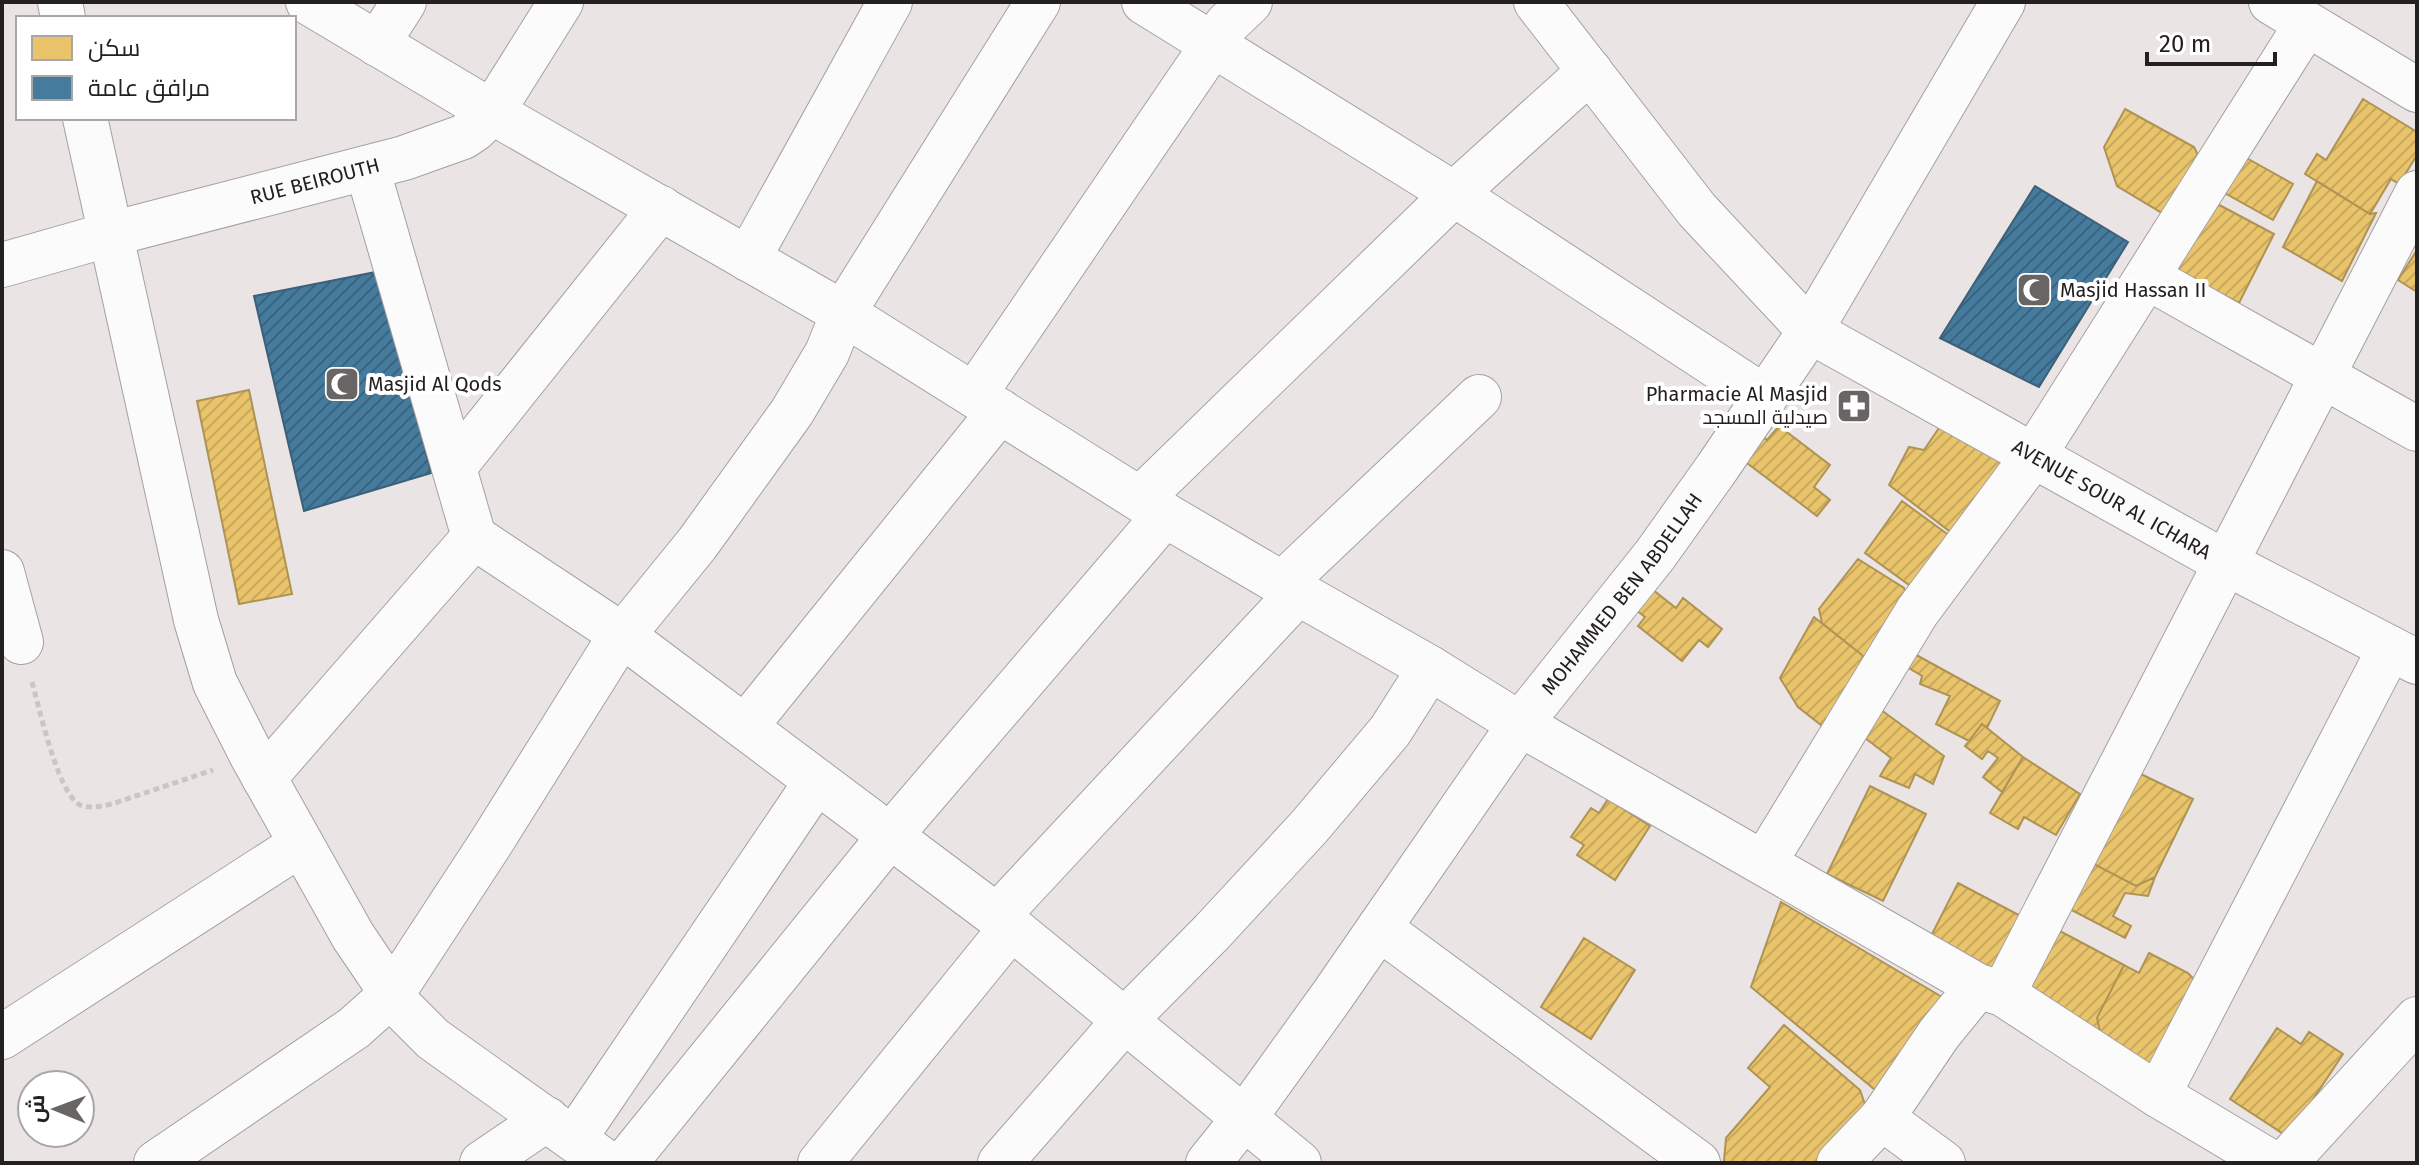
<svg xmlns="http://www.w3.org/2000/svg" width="2419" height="1165" font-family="'Fira Sans',Cairo,sans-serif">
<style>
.homes{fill:url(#homes-hatch);stroke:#ae9354;stroke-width:2}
.public{fill:url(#public-hatch);stroke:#3b6078;stroke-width:2}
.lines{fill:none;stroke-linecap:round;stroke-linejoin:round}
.street-casing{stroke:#a5a0a0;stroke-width:46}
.secondary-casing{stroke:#a5a0a0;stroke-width:46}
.path{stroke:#c9c6c6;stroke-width:5;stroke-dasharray:6 4;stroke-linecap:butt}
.street{stroke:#fcfbfb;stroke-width:44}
.secondary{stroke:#fcfbfb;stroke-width:44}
.labels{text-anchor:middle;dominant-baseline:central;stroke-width:8;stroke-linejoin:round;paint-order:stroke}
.street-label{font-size:20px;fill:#252020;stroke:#fff}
.poi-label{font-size:20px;fill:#252020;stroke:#fff;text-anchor:start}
</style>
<defs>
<pattern id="homes-hatch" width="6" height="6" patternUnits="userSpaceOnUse" patternTransform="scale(2)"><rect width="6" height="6" fill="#e9c46a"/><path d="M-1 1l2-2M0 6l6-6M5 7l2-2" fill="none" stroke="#c8a85c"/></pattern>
<pattern id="public-hatch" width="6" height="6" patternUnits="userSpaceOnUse" patternTransform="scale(2)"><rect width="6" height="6" fill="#457b9d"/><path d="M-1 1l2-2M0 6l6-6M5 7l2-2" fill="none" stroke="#396480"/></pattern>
</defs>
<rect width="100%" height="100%" fill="#ebe4e4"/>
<path class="homes" d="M2363,99l54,33v23l-18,29 -8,-5 -21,35 -65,-40 12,-20 9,6z
M2125,109l69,38 12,25 -29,50 -60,-36 -13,-39z
M2243,156l50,28 -20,36 -50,-28z
M2317,181l53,33 6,-1 -34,68 -59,-34z
M2208,199l66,35 -35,69 -67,-34z
M2417,250v42l-19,-12z
M249,390l43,204 -53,10 -42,-203z
M1943,422l55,35 11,23 -48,60 -72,-55 20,-38 15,3z
M1779,426l51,39 -16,22 16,13 -13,16 -82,-62 18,-25 14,11z
M1902,501l48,35 -33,70 -8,-21 -44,-32z
M1858,559l46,29 7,23 -40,68 -9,-24 -40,-32 -3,-14z
M1643,582l33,26 7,-10 39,31 -14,18 -9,-7 -17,21 -44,-35 7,-9 -18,-14z
M1814,617l48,38 9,24 -36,57 -37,-29 -18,-29z
M1900,646l100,55 -13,27 -5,-4 -13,17 -33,-17 14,-28 -30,-12 2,-8 -30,-18z
M1873,704l71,52 -11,28 -18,-10 -6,14 -29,-12 11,-18 -35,-27z
M1982,724l41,33 -21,35 -19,-15 15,-19 -10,-7 -6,8 -17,-13z
M2023,757l57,37 -24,41 -32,-18 -6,12 -28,-16z
M2124,766l69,33 -38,78 -19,9 -48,-25z
M1870,786l56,28 -43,87 -56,-27z
M1608,799l42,27 -35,54 -38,-25 7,-10 -13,-8 20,-29 8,5z
M2088,861l48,25 19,-9 -7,19 -23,-3 -12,23 18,10 -6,12 -61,-32z
M1958,883l74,39 -32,64 -69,-50z
M1781,902l161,95 -62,97 -129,-107z
M2056,929l68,36 -27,53 7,31 -73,-43 -2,-26z
M1584,938l51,32 -44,69 -50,-32z
M2149,953l39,20 15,16 -46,94 -53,-34 -7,-31 27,-53 15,8z
M1784,1025l76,65 10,29 -37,44h-107l-2,-2 2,-23 44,-51 -22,-19z
M2277,1028l24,16 8,-12 34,22 -55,83 -58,-38z"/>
<path class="public" d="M2035,186l93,56 -89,145 -99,-49z
M381,271l50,202 -127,38 -50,-215z"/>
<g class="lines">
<g class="street-casing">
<g id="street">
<path d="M60,2l3,16"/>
<path d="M308,2l184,110 351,201 322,202 133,78 132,75 90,56 458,262 25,8 155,101 114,68"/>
<path d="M1144,2l310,192 310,203"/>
<path id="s1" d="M1536,2l161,208 113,121 416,232 191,99"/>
<path d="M2271,2l146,88"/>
<path d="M377,44l27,-42"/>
<path d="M85,118l111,502 19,63 37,73 101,180 48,71 32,32 174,124"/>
<path d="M367,168l107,369"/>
<path d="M748,259l142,-257"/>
<path id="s2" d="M2,265l109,-31 293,-76 59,-21 12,-8 17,-17 69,-110"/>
<path d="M2147,277l270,152"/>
<path d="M974,395l240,-352 13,-19 23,-22"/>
<path d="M454,467l207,-259"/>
<path d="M1140,499l314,-305 136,-123"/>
<path d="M2,572l19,70"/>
<path d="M1282,584l197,-187"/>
<path d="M745,727l255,-316"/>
<path d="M264,778l210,-241 148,98 375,281 302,247"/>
<path d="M1764,863l153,-251 117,-157 272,-430"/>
<path d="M997,916l301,-323"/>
<path d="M1379,928l319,235"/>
<path d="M2003,994l414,-801"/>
<path d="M2,1037l299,-193"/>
<path d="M2158,1095l232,-447"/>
<path d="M1882,1118l61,45"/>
<path d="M574,1139l242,-357"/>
<path d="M156,1163l198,-135 38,-34 100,-153 122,-195 83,-102 95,-132 35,-59 16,-40 195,-311"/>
<path d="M482,1163l65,-44"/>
<path d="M625,1163l264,-326 276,-322"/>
<path d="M820,1163l191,-235"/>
<path d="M1000,1163l125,-143 87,-88 97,-105 81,-96 40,-63"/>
<path d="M1839,1163l43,-45 57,-84 39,-48"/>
<path d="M2285,1163l132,-144"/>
</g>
</g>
<g class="secondary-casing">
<g id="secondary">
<path id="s3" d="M1208,1163l37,-46 87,-121 188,-272 135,-169 62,-87 93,-137 193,-329"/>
</g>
</g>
<path class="path" d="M32,682c7,25 26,112 48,123 10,4 21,1 32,-1l101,-34"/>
<use href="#street" class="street"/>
<use href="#secondary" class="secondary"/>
</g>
<defs>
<g id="mosque-square" transform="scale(1.8)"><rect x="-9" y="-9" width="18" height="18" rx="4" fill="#6a6565" stroke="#fff"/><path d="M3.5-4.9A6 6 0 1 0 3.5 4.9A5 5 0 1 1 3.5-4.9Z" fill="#fff"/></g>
<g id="pharmacy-square" transform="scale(1.8)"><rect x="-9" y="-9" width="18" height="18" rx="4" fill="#6a6565" stroke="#fff"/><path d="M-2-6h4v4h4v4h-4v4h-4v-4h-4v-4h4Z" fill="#fff"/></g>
</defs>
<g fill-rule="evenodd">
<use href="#mosque-square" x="2034" y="290"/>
<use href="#mosque-square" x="342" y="384"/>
<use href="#pharmacy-square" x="1854" y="406"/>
</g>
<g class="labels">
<g class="street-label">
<text stroke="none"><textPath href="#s2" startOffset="324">RUE BEIROUTH</textPath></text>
<text stroke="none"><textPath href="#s1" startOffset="774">AVENUE SOUR AL ICHARA</textPath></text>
<text stroke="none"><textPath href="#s3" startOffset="704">MOHAMMED BEN ABDELLAH</textPath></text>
</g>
<g class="poi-label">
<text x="2060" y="290">Masjid Hassan II</text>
<text x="368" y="384">Masjid Al Qods</text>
<text x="1828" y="394" text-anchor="end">Pharmacie Al Masjid<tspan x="1828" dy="23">صيدلية المسجد</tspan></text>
</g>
</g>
<rect width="2419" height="1165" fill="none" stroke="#252020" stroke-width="8"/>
<rect x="16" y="16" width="280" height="104" fill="#ffffff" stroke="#a8a6a6" stroke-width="2"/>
<rect x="32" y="36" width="40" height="24" fill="#e9c46a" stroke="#a8a6a6" stroke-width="2"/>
<text x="88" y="56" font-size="24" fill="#252020">سكن</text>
<rect x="32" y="76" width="40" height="24" fill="#457b9d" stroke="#a8a6a6" stroke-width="2"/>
<text x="88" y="96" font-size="24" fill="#252020">مرافق عامة</text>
<g transform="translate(56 1109) rotate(271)"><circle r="38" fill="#ffffff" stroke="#a8a6a6" stroke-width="2"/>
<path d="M0-6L14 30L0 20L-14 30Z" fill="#6a6565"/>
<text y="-12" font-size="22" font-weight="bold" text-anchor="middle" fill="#252020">ش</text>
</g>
<path d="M2147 52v12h128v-12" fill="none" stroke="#252020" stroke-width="4"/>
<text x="2159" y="52" font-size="24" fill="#252020" stroke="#ffffff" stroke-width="6" paint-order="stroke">20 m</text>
</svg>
